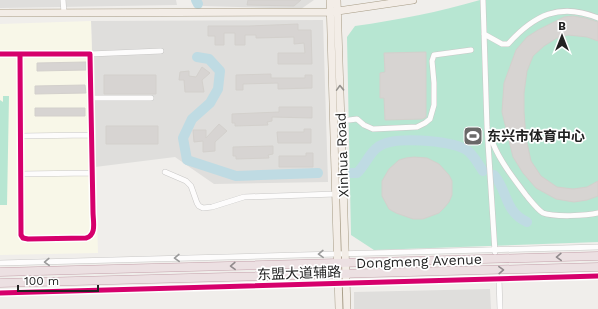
<svg xmlns="http://www.w3.org/2000/svg" width="598" height="309" font-family="'Work Sans','Noto Sans SC',sans-serif">
<style>
.residential{fill:#dfdedc}
.education{fill:#f8f7e8}
.pitch{fill:#b7e6d2}
.lines{fill:none;stroke-linecap:round;stroke-linejoin:round}
.river{stroke:#bfdbe3;stroke-width:10}
.building{fill:#d7d4d2;stroke:#d3d0cc}
.minor-casing{stroke:#c9c8c7;stroke-width:6}
.major-casing{stroke:#a79c86;stroke-width:8}
.highway-casing{stroke:#c5a2ac;stroke-width:9}
.minor{stroke:#fdfcfc;stroke-width:5}
.major{stroke:#f3ede7;stroke-width:7}
.highway{stroke:#ece0e2;stroke-width:8}
.cycleway-casing{stroke:#fff;stroke-width:8}
.cycleway{stroke:#d6006c;stroke-width:5}
.oneway{stroke:#95928e}
.oneway2{stroke:#9a9a9a}
.oneway3{stroke:#918a8c}
.labels{text-anchor:middle;dominant-baseline:central;stroke-width:3.5;stroke-linejoin:round;paint-order:stroke}
.poi-label{font-size:14px;font-weight:bold;fill:#222;stroke:#fff;text-anchor:start}
.street-label{font-size:14px;fill:#222;stroke:#fff}
</style>
<rect width="100%" height="100%" fill="#f0eeeb"/>
<path class="residential" d="M0,0h176l1,5 -177,3z
M201,0h113l-13,9 -98,-3z
M323,20l5,162 -114,2 -39,-27 -80,10 -4,-146z
M490,289l1,20h-137v-17z"/>
<path class="education" d="M91,21l7,232 -98,2v-231z"/>
<path class="pitch" d="M480,0h118v242l-224,8 -23,-15 -4,-198 8,-11c43,-6 84,-14 125,-26z
M3,96h6l-2,109h-7v-105l3,2z"/>
<g class="lines">
<path class="river" d="M196,0l2,4
M197,57l12,2 11,12 -2,18 -8,14 -18,16 -9,19 4,22 49,16 82,-3
M351,173h6c8,-7 12,-20 21,-26 15,-12 71,-6 87,2 8,4 13,15 18,22
M494,175c14,16 10,36 33,47"/>
</g>
<path class="building" d="M248,0h53l-7,6 -47,-1z
M573,16l12,2 13,4v19l-11,-4 -19,-2 -11,3 -13,8 -11,10 -6,15 -3,22v19l2,26 5,23 10,15 16,11 16,2 14,-2 11,-6v15l-11,4 -13,2 -18,-3 -20,-11 -13,-15 -10,-16 -11,-45 2,-29 12,-33 11,-13 11,-7 26,-13z
M298,24v6h13l1,34h-34v-11h27l-1,-10 -10,1v-7l-38,1v-3h-11v10h-10v-12h-11v12h-9v-9h-7v-10h41z
M426,52v65l-3,2 -38,1 -1,-22h-4v-25l5,-1 -1,-19z
M86,62v8l-49,1v-8z
M202,67l8,6 -8,7 2,12h-19l-1,-12h-5l1,-8 9,-1v5l7,1z
M271,74v4h34v-3h7v13l-34,1v-6l-35,1v6h-7v-15z
M104,75h52v19h-52z
M85,85l1,8 -51,1v-8z
M279,107h33v11l-40,-1v4l-5,1 1,3 -33,1v-3h-3v-9l47,-2z
M35,108h50v8h-50z
M219,124l8,7 -12,11v9l-12,1v-11l-9,1 -1,-12h13v8z
M106,126h52v18h-52z
M304,129h7v14h-33l-1,-11h27z
M273,146v8l-5,1 1,3 -33,1v-3h-3v-9z
M306,153h7v14h-34v-11h27z
M414,157l13,1 12,6 10,11 3,6v14l-3,7 -5,6 -5,5 -16,6h-10l-17,-6 -7,-4 -7,-13v-15l7,-12 10,-9 7,-2z"/>
<g class="lines">
<g class="minor-casing">
<path id="minor" d="M63,0l1,13
M483,0l4,127 8,125
M484,34l18,10h6c26,-29 52,-42 90,-26
M0,54h90l3,158c0,9 4,23 -7,26l-58,1 -5,-1 -2,-3 -1,-181
M90,54l71,-3
M90,98h61
M341,121l16,-2 7,6 9,4 44,-2 8,-4 5,-4 4,-14v-22l-2,-22 2,-6 37,-5
M490,135c7,23 22,41 36,60 5,6 11,14 17,18 10,4 44,3 55,0
M20,136l71,-1
M165,172l21,9 5,5 6,17 2,3 4,2 9,-1 32,-10 92,-3
M20,174l72,-1
M0,263l598,-16
M499,279l1,30
M0,293l598,-17"/>
</g>
<g class="major-casing">
<path id="major" d="M330,0l9,309
M337,0l10,309
M0,13l331,-1 82,-12"/>
</g>
<g class="highway-casing">
<path id="highway" d="M0,272l598,-16
M0,283l598,-16"/>
</g>
<use href="#minor" class="minor"/>
<use href="#major" class="major"/>
<use href="#highway" class="highway"/>
<g class="cycleway-casing">
<path id="cycleway" d="M0,54h90l3,158c0,9 4,23 -7,26l-58,1 -5,-1 -2,-3 -1,-181
M0,293l598,-17"/>
</g>
<use href="#cycleway" class="cycleway"/>
</g>
<defs><path id="oneway-chevron" d="M-2-3.5L2.5 0L-2 3.5" fill="none" stroke-width="1.6" stroke-linecap="round" stroke-linejoin="round"/></defs>
<use class="oneway" href="#oneway-chevron" transform="translate(340 88) rotate(-92)"/>
<g class="oneway2">
<use href="#oneway-chevron" transform="translate(321 254) rotate(178)"/>
<use href="#oneway-chevron" transform="translate(177 258) rotate(178)"/>
<use href="#oneway-chevron" transform="translate(47 262) rotate(178)"/>
</g>
<g class="oneway3">
<use href="#oneway-chevron" transform="translate(559 257) rotate(178)"/>
<use href="#oneway-chevron" transform="translate(233 266) rotate(178)"/>
<use href="#oneway-chevron" transform="translate(501 270) rotate(-2)"/>
</g>
<defs>
<g id="stadium-square" transform="scale(1)"><rect x="-9" y="-9" width="18" height="18" rx="4" fill="#6a6968" stroke="#fff"/><path d="M0-5a6.5 5 0 1 0 0 10a6.5 5 0 1 0 0-10ZM-3.5-1.8h7v3.6h-7Z" fill="#fff"/></g>
</defs>
<g fill-rule="evenodd">
<use href="#stadium-square" x="473" y="136"/>
</g>
<g class="labels">
<g class="poi-label">
<text x="487" y="136">东兴市体育中心</text>
</g>
<g class="street-label">
<text transform="translate(342 155) rotate(-92)">Xinhua Road</text>
<text transform="translate(419 261) rotate(-2)">Dongmeng Avenue</text>
<text transform="translate(299 273) rotate(-2)">东盟大道辅路</text>
</g>
</g>
<g transform="translate(562 36)" stroke="#ffffff" stroke-width="3" paint-order="stroke">
<path d="M0-3L7 15L0 10L-7 15Z" fill="#222222"/>
<text y="-6" font-size="11" font-weight="bold" text-anchor="middle" fill="#222222">B</text>
</g>
<path d="M18 285v6h80v-6" fill="none" stroke="#222222" stroke-width="2"/>
<text x="24" y="285" font-size="12" fill="#222222" stroke="#ffffff" stroke-width="3" paint-order="stroke">100 m</text>
</svg>
